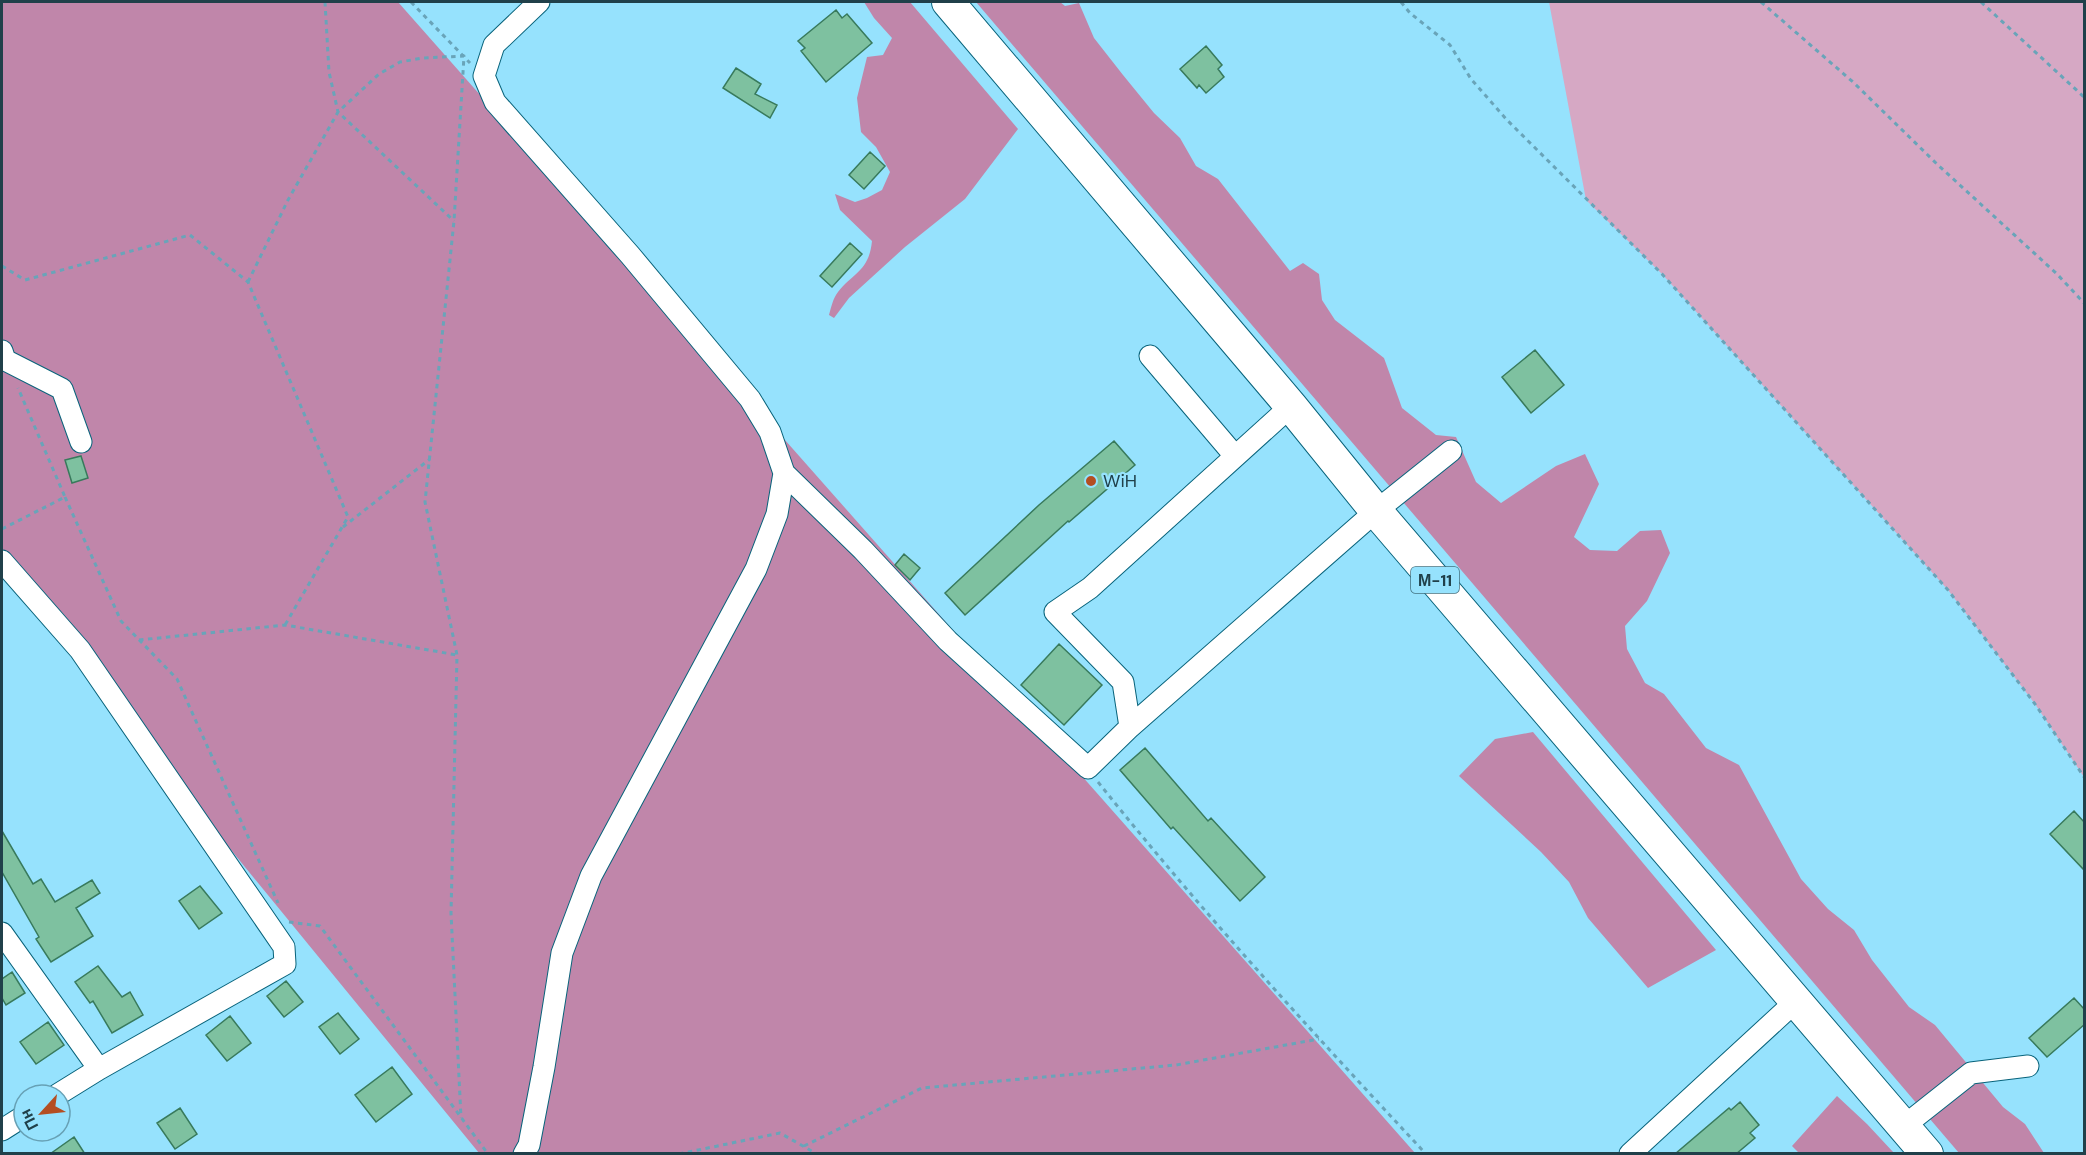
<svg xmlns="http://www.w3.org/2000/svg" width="2086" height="1155" font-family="'DM Sans',sans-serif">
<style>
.green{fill:#d6a8c4}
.forest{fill:#c086aa}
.building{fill:#7ec1a0;stroke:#387a5c;stroke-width:1.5}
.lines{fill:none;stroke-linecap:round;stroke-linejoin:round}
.minor-casing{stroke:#08637b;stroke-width:23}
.highway-casing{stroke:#08637b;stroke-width:34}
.path{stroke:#69a4b9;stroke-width:3;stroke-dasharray:4.5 4.5;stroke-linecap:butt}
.minor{stroke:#fff;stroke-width:21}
.highway{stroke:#fff;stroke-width:32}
.poi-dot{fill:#b44e22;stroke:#96e2fd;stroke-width:2}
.labels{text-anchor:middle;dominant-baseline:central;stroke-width:4.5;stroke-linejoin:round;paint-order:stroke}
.shield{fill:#96e2fd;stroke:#437180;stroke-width:1.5}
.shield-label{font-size:16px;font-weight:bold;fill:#20404a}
.poi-label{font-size:18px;fill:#20404a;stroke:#96e2fd;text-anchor:start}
</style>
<rect width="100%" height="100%" fill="#96e2fd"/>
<path class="green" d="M1549,2h535v775l-49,-73 -87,-114 -286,-316 -76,-74z"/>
<path class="forest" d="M2,2h396l1017,1151h-936l-477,-583z
M864,2h46l108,127 -53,70 -60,48 -56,51 -15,20 -5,-3c2,-7 4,-17 9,-23 16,-20 31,-21 34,-51l-32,-31 -5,-16 20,8 12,-4 15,-8 8,-18 -14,-25 -15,-15 -4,-34 10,-41 16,-2 9,-17 -18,-20z
M976,2h84l5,4 14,-3 15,35 29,37 31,38 26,25 16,28 22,13 72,92 13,-8 16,11 3,26 13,20 49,38 18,50 34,27 20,2 20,45 25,21 55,-37 29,-12 14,30 -25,53 16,13 27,1 23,-20 21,-1 9,23 -23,48 -22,25 2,23 18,34 19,11 42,54 33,17 62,114 27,30 26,21 18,30 37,47 26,18 68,82 22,17 19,29h-85z
M1533,732l183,218 -68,38 -60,-70 -19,-36 -28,-30 -82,-76 36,-37z
M1837,1096l30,28 27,29h-95l-7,-7z"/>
<path class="building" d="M836,10l6,8 5,-4 25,29 -46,39 -25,-31 4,-3 -7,-7z
M1206,46l16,19 -4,4 6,8 -18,16 -7,-8 -2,3 -17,-19z
M736,68l25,16 -6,10 22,11 -7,13 -47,-30z
M870,152l15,14 -21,23 -15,-14z
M850,243l12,11 -30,33 -12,-11z
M1535,350l29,35 -33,28 -29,-36z
M1114,441l21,24 -66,57 -1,-1 -103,94 -20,-22 94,-88z
M81,456l7,22 -16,5 -7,-23z
M904,554l16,14 -10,12 -15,-15z
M1059,644l43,41 -38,40 -43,-40z
M1145,748l63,73 3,-3 54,59 -25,24 -67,-74 -2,2 -51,-59z
M2074,811l11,12v48l-35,-37z
M2,831l31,53 8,-5 14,23 37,-22 8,13 -24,15 17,28 -42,26 -15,-23 3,-2 -37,-65z
M200,886l22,27 -23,16 -20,-28z
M98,966l24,31 8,-5 13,23 -31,18 -19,-32 -3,2 -15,-21z
M12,972l13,21 -19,12 -4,-7v-19z
M286,981l17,21 -19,15 -17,-21z
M2074,998l11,12v14l-38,33 -18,-19z
M338,1013l21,26 -19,15 -21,-27z
M230,1016l21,27 -24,18 -21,-26z
M48,1022l16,23 -28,19 -16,-22z
M392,1067l20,27 -36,28 -21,-27z
M1740,1102l19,23 -9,8 5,5 -19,16h-61l54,-46 2,2z
M180,1108l17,26 -22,15 -18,-26z
M74,1137l11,17h-35z"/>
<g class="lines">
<g class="minor-casing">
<path id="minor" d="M2,351l3,9 57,29 19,53
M1150,356l85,100
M784,473l79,77 85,91 140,127 42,-41 246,-216 75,-60
M2,561l78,89 204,297 1,17 -186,105 -42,26
M1130,727l-7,-45 -68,-70 35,-24 201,-182
M2,933l97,136
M1904,1126l67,-53 57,-7
M2,1130l22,-14
M524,1154l5,-9 15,-78 18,-114 29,-77 165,-307 21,-55 7,-41 -14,-41 -20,-33 -120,-144 -135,-153 -11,-26 10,-31 45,-43
M1630,1154l165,-152"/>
</g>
<g class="highway-casing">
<path id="highway" d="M948,2l343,404 85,105 551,643"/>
</g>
<path class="path" d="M325,2l4,70 9,40 116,109
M411,2l59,61
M1401,2l9,11 40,32 21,34 36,41 155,154 286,316 87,114 49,73
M1761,2l92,80 85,83 119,109 27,29
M1981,2l103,95
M2,266l23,14 165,-45 58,47 100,235 -63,108
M248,282l40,-82 50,-88 41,-38 21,-12 23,-4 41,-2 -10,165 -29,281 32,153 -6,258 10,205
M65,497l56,124 56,58 101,224
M343,527l87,-68
M2,529l63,-32 -47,-109
M139,640l146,-15 172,30
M1098,782c103,129 215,251 328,372
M289,922l31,4 168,228
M804,1146l118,-58 254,-23 143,-26
M679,1154l101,-21 37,21"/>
<use href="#minor" class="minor"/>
<use href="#highway" class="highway"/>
</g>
<circle class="poi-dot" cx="1091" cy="481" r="6"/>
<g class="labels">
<rect class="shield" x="1411" y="567" width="48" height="26" rx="4.5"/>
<g class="shield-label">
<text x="1435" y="580">М-11</text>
</g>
<g class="poi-label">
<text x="1103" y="481">WiH</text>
</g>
</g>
<rect width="2086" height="1155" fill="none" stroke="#20404a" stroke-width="6"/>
<g transform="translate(42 1113) rotate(243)"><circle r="28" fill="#96e2fd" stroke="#67a1b5" stroke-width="1.5"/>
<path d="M0-4.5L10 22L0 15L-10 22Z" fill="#b44e22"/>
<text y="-9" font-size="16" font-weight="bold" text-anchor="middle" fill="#20404a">Пн</text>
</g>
</svg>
